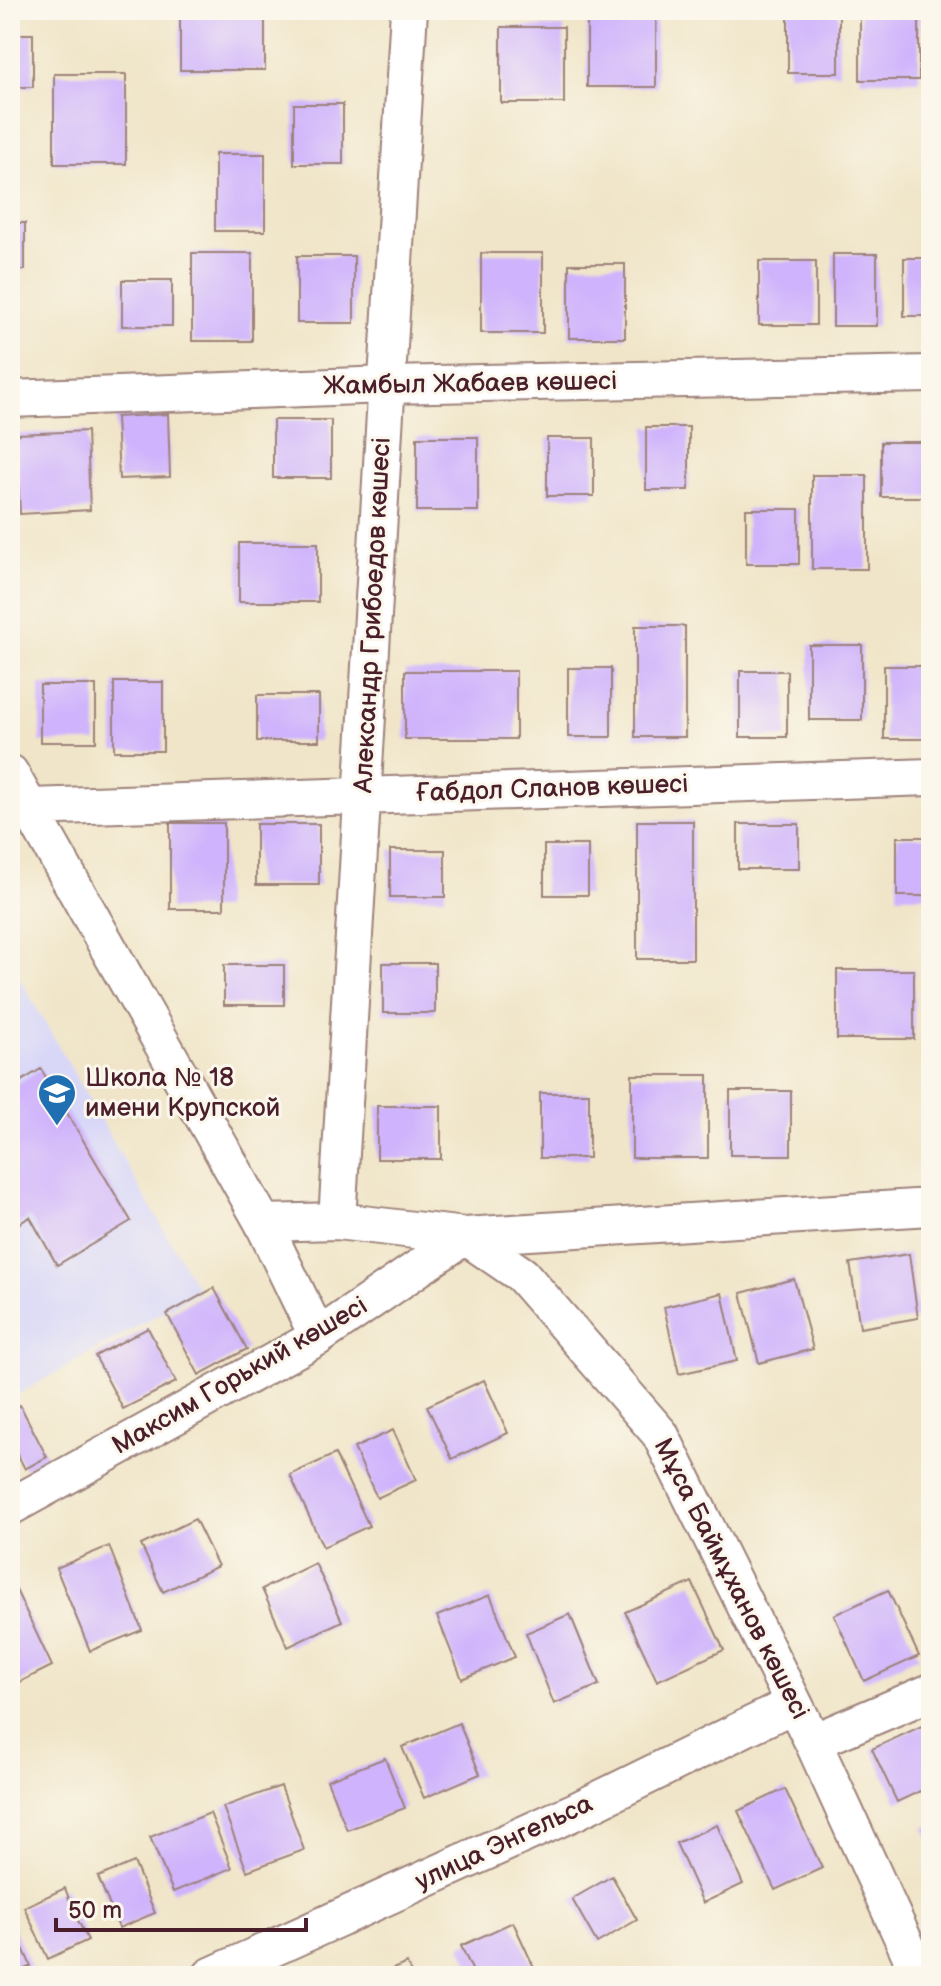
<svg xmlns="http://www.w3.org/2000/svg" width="941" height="1986" font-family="'Balsamiq Sans',sans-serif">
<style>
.built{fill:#d8d7f8}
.building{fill:#cfb3fc}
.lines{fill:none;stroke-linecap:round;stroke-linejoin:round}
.street-casing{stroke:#9d827a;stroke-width:40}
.street{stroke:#fff;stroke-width:36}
.labels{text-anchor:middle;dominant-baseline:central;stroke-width:6;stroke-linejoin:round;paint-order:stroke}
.street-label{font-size:26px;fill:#4a1f2b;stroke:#fbf7ec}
.poi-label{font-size:26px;fill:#4a1f2b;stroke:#fbf7ec;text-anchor:start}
</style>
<rect width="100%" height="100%" fill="#fbf7ec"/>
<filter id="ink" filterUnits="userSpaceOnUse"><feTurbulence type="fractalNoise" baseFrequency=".0125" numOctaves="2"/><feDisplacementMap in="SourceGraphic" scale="16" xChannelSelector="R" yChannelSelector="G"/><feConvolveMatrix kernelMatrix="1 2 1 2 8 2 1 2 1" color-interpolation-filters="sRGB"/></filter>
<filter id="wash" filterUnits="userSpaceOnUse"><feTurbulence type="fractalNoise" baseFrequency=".006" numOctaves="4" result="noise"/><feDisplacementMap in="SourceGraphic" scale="32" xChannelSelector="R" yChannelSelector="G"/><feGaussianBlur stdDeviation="1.8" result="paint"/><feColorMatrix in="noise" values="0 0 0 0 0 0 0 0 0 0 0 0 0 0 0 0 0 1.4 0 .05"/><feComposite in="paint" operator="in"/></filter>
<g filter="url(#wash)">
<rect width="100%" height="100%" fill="#f0e5c8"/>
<path class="built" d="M10,962l189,329 -189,108z"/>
<g id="blocks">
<path class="building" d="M180,10h85v60h-85z
M788,10h51v63h-51z
M860,10h59v70h-59z
M587,14h69v73h-69z
M501,27h63v76h-63z
M10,34h23v53h-23z
M54,74h72v90h-72z
M294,104h49v60h-49z
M215,154h50v77h-50z
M10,223h15v47h-15z
M192,253h60v88h-60z
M481,253h62v80h-62z
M833,254h44v72h-44z
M297,256h57v67h-57z
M904,258h27v58h-27z
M759,261h57v64h-57z
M569,264h56v74h-56z
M122,280h50v46h-50z
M168,414l2,63 -51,2 -3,-62z
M273,420h58v58h-58z
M646,427h43v63h-43z
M87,431l3,79 -70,4 -4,-80z
M417,437h61v74h-61z
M547,438h47v58h-47z
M881,442h50v55h-50z
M812,475h55v94h-55z
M746,509h53v55h-53z
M239,543h79v59h-79z
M635,626h50v111h-50z
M809,645h53v75h-53z
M884,666h47v73h-47z
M568,668h43v69h-43z
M405,671h111v68h-111z
M740,671h47v66h-47z
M114,682h49v69h-49z
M40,685h56v57h-56z
M257,695h62v46h-62z
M637,821h56v138h-56z
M170,823h54v86h-54z
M256,824h63v61h-63z
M738,824h61v45h-61z
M897,837h34v59h-34z
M544,845h44v50h-44z
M390,850h55v47h-55z
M383,963h52v50h-52z
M224,965h60v40h-60z
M837,970h77v69h-77z
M41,1069l90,152 -74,44 -27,-48 -20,12v-141z
M632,1075h76v83h-76z
M730,1091h61v64h-61z
M928,1092h3v56h-3z
M540,1093h49v65h-49z
M377,1106h64v53h-64z
M909,1254l9,64 -58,10 -10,-65z
M794,1279l19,70 -54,14 -18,-70z
M214,1288l33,61 -48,26 -32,-61z
M722,1293l15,68 -58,13 -15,-67z
M148,1328l28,54 -53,27 -28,-53z
M484,1380l24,53 -56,26 -25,-53z
M20,1405l27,52 -22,12 -15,-29v-30z
M393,1430l23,50 -39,18 -23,-50z
M335,1454l34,72 -46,21 -33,-72z
M195,1519l23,47 -55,26 -22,-47z
M109,1546l33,84 -52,21 -34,-83z
M315,1563l27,58 -54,26 -26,-58z
M692,1582l32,68 -67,31 -32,-69z
M16,1590l36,76 -42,21v-94z
M888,1590l31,66 -55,25 -30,-66z
M490,1595l25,62 -53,22 -25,-63z
M570,1614l29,71 -45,19 -28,-71z
M459,1723l21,51 -56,24 -22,-51z
M928,1723l3,8v55l-34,16 -25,-53z
M385,1758l20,50 -58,22 -20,-50z
M281,1786l23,64 -57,21 -24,-64z
M785,1789l37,79 -47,22 -37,-79z
M210,1813l22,55 -59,24 -23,-55z
M717,1825l26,59 -40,19 -27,-60z
M931,1825v19l-7,-16z
M134,1862l21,51 -36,15 -21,-51z
M612,1876l25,44 -40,23 -25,-44z
M65,1888l10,27 13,25 -40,19 -24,-52z
M10,1919l21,47 -21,10z
M513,1922l25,54h-63l-14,-30z
M407,1963l5,13h-36z"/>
</g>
</g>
<g filter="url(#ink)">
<use href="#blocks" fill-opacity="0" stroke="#9d827a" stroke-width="2"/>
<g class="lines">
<g class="street-casing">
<path id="street" d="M10,399l377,-14 544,-11
M10,773l253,450 55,114
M30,807l901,-30
M337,1221l72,-1211
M263,1223l74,-2 128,15 466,-29
M10,1507l308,-170 147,-101 57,39 138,159 153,308 107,234
M813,1742l118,-50
M211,1976l365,-165 218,-107"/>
</g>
<use href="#street" class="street"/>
</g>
</g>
<defs>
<g id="school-pin" transform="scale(2)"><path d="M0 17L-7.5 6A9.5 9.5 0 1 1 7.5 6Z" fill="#1f6fb2" stroke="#fbf7ec"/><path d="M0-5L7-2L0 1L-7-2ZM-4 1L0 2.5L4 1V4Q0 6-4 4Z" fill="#fff"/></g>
</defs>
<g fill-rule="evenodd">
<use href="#school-pin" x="57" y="1093"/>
</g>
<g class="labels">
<g class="street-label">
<text transform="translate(470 384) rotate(-1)">Жамбыл Жабаев көшесі</text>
<text transform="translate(373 615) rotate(-87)">Александр Грибоедов көшесі</text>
<text transform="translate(552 789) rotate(-2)">Ғабдол Сланов көшесі</text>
<text transform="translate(240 1376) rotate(-30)">Максим Горький көшесі</text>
<text transform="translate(731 1579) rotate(63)">Мұса Баймұханов көшесі</text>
<text transform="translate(504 1843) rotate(-25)">улица Энгельса</text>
</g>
<g class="poi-label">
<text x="85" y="1078">Школа № 18<tspan x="85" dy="30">имени Крупской</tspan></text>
</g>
</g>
<rect width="941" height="1986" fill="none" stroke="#fbf7ec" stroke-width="40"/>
<path d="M56 1918v12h250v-12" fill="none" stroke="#4a1f2b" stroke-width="4"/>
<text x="68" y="1918" font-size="24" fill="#4a1f2b" stroke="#fbf7ec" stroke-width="6" paint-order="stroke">50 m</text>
</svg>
